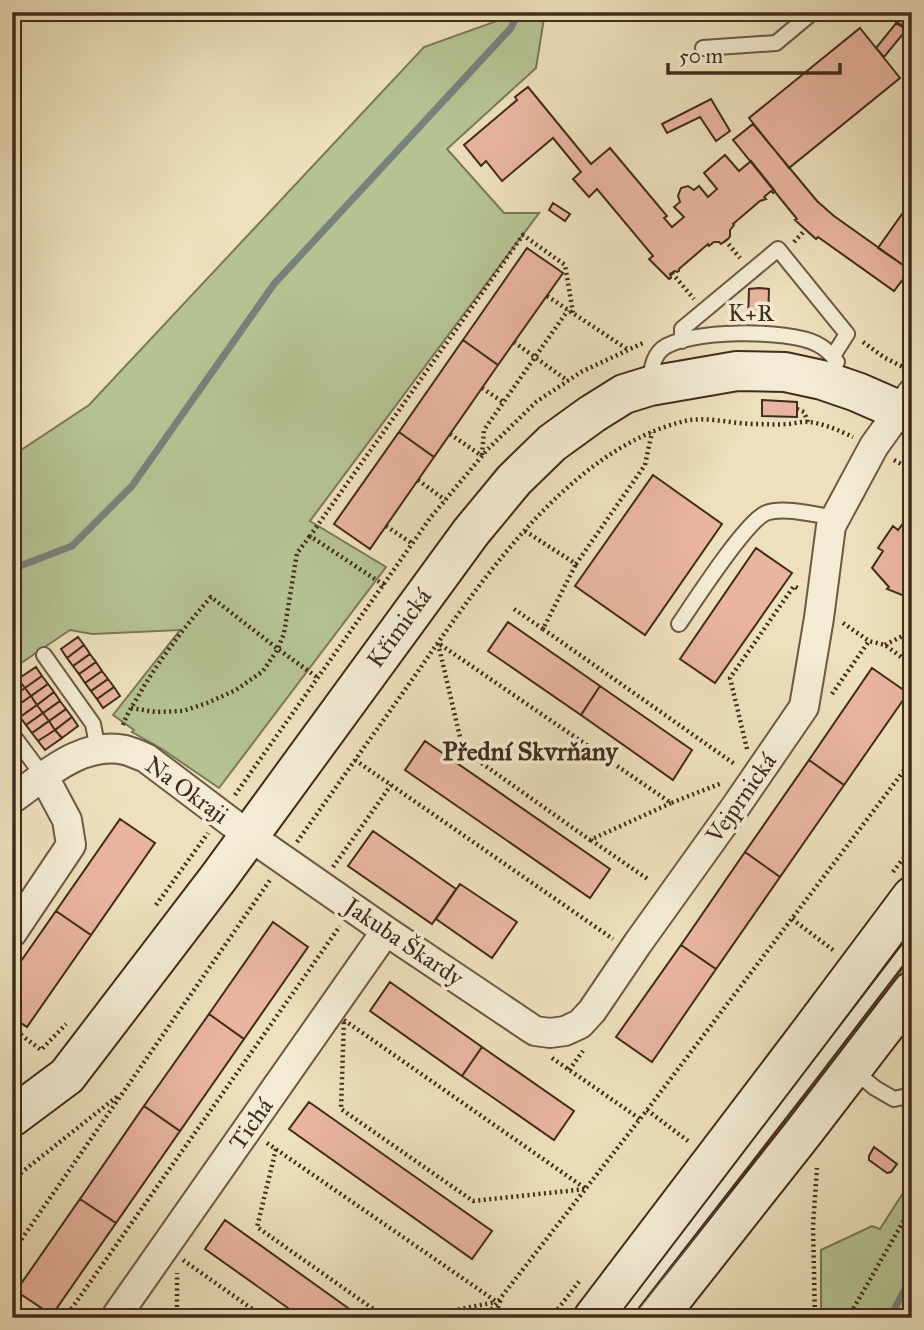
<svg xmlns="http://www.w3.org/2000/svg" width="924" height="1330" font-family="'IM FELL Great Primer',serif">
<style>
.green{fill:#b5c393;stroke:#7c7758;stroke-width:2}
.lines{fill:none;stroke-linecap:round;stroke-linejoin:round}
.stream{stroke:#78817a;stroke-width:7}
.building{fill:#e9b5a0;stroke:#432b1d;stroke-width:2}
.service-casing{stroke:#6e5845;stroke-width:18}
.minor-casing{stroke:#6e5845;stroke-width:32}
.secondary-casing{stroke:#432b1d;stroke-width:42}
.path{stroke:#432b1d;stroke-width:4.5;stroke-dasharray:2 3.5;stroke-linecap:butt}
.service{stroke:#f3ebd3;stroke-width:14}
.minor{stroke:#f3ebd3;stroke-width:28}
.secondary{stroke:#f3ebd3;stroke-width:38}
.tram{stroke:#432b1d;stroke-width:2}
.labels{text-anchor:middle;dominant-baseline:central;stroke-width:7;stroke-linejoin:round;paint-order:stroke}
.street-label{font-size:24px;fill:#432b1d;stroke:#f3ebd3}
.neighbourhood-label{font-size:26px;font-weight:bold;fill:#432b1d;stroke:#f3ebd3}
</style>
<rect width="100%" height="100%" fill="#ede0bc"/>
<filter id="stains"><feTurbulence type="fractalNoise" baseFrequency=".00286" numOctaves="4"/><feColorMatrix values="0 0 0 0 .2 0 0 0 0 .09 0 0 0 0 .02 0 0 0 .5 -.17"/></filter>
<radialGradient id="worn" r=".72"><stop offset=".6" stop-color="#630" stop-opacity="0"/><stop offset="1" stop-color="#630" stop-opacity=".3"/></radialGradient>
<path class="green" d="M522,12h23l-9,56 -89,81 57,64h35l-229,308 76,46 -167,221 -57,-39 -30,-17 2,-2 -21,-15 67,-85 -88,4 -22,-4 -58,39v-213l77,-51 335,-358z
M912,1179v139h-91v-68l51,-24 8,3z"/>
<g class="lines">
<path class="stream" d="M12,569l60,-23 60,-60 142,-202 237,-256 8,-16
M890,1318l22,-43"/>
</g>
<path class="building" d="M912,12v21l-16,-10 8,-11z
M897,22l10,7 -23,28 -8,-9z
M860,28l40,50 -111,90 -40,-50z
M528,87l63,77 19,-16 57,68 -3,2 8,9 12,-10 -10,-10 6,-5 -2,-6 3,-8 7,-2 6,4 5,-4 9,11 9,-8 -13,-16 21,-18 14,16 12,-10 24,30 -2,2 -2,-2 -7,6 2,2 -6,2 -27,23 1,1 -4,5v6l-1,2 -8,6 -2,-2h-5l-5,4 -1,-2 -29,25v2l-2,1 -2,-1 -5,3 1,4 -2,1 -20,-20 4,-3 -56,-67 -8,8 -16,-18 8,-7 -28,-34 -51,43 -16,-20 -5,5 -17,-21 53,-45 -2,-3z
M711,99l19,32 -14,10 -16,-24 -33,16 -5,-9z
M753,124l64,77 17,15 76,54 -16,21 -76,-54 -2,2 -21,-19 2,-1 -64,-79z
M912,200v71l-34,-23z
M553,203l17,11 -5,7 -16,-11z
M527,248l36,25 -65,92 -35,-25z
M759,288l10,1 -1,32h-20l1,-32z
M463,340l35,25 -64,92 -35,-25z
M762,400l35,2v15l-35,-1z
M399,432l35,25 -64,92 -36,-25z
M653,475l69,49 -77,111 -70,-49z
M910,514l2,1v84l-25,-10 2,-2 -17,-19 11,-17 -5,-3 15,-22 5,4z
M756,548l36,25 -77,110 -35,-24z
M508,622l92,64 -19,29 -93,-64z
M78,637l6,8 -17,13 -6,-9z
M84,645l6,9 -17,12 -6,-8z
M90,654l6,8 -17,12 -6,-8z
M96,662l6,9 -17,12 -6,-9z
M36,667l6,9 -17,12 -7,-9z
M872,668l36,25 -64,92 -35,-25z
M102,671l6,8 -17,12 -6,-8z
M42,676l6,8 -17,12 -6,-8z
M18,679l7,9 -13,9v-13z
M108,679l6,8 -17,12 -6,-8z
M48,684l6,8 -17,13 -6,-9z
M600,686l92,64 -19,30 -92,-65z
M114,687l6,9 -17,12 -6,-9z
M25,688l6,8 -17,12 -2,-2v-9z
M54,692l6,9 -17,12 -6,-8z
M31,696l6,9 -17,12 -6,-9z
M60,701l6,8 -17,12 -6,-8z
M37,705l6,8 -17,12 -6,-8z
M66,709l6,8 -17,13 -6,-9z
M43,713l6,8 -17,12 -6,-8z
M72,717l6,9 -16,12 -7,-8z
M49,721l6,9 -17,11 -6,-8z
M55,730l7,8 -17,12 -7,-9z
M425,741l185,128 -20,29 -185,-128z
M809,760l35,25 -64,92 -35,-25z
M120,819l35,24 -64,92 -35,-24z
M373,831l83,58 -24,35 -84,-58z
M745,852l35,25 -64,92 -35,-24z
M460,884l57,38 -25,36 -56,-39z
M56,911l35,24 -64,92 -15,-10v-43z
M273,922l35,25 -64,92 -35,-25z
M681,945l35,24 -64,93 -36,-25z
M390,982l92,65 -20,29 -92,-65z
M209,1014l35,25 -64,92 -36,-25z
M482,1047l92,64 -20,29 -92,-64z
M309,1102l183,129 -20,28 -183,-130z
M144,1106l36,25 -64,92 -36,-24z
M874,1147l23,17 -6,8 -4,1 -18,-13v-4z
M80,1199l36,24 -64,92 -36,-24z
M225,1220l137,98h-60l-97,-69z"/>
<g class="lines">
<g class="service-casing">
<path id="service" d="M703,48l73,-5 37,-31
M682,341v-12l96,-80 69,85 -14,22
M650,384c1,-12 2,-26 12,-35 25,-20 127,-20 155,-5 8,4 15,11 20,18
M679,624c15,-22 67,-103 87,-111 17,-7 51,2 69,5
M44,655l49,69 5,26
M12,734l32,43
M853,1070l22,18 19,11 18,-4
M624,1318l288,-375"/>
</g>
<g class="minor-casing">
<path id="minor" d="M12,799c33,-23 69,-58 113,-49 7,2 14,5 21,8l102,77 138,96 149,100 15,2 15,-2 15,-7 12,-13 46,-68 96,-134 70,-102 15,-89 12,-92 43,-80 38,-53
M12,933l59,-88 -4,-25 -23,-43
M115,1318l271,-387"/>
</g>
<g class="secondary-casing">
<path id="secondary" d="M12,1117l55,-41 152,-199 252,-345 43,-52 38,-37 40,-29 32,-20 26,-8 87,-15 48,1 37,8 35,12 55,24
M593,1318l215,-283 104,-139
M657,1318l146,-185 109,-142"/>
</g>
<path class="path" d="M725,240l15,18
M794,242l11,-12
M672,273l22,26
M547,296l80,53
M514,342l54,39
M863,342l22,16 24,12
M482,388l21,14
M797,409l7,3 4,10
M450,434l32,22
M482,455l2,-25 84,-120
M894,460l18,10
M418,480l27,20
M386,526l27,18
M525,531l51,33 69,-99 7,-33
M384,585l-74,-49 213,-301 42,30 8,48
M514,609l29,20 33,-65
M843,623l26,18 16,4 27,20
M543,629l193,136
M885,645l27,-14
M832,694l37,-53
M131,708l25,4 27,-1 24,-8 29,-13 27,-19 15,-22 6,-16 13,-80 13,-17
M123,725c5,-14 14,-26 21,-39 20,-32 42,-61 67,-89l67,52 40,29
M747,749l-17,-71 64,-92 5,3
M355,760l258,179
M235,795l196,-278 56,-67 49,-48 45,-30 62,-29
M671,803l-81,37 -127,-90 -25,-107 233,160 51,-20
M591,840l58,40
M297,842c39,-55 78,-110 117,-165 65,-93 152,-225 267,-255 23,-7 50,2 74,2 11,0 21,1 32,0 7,0 14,-3 21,-2 15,1 32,9 45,15
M333,867l58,-82
M893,872l19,-25
M156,905l52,-72
M792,919l41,31
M344,1020l242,169 -113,12 -132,-92z
M12,1028l29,22 25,-26
M552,1058l88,61
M569,1070l14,-19
M647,1110l41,31
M267,1143l230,159
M276,1149l-19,78 129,91
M12,1180l107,-85
M12,1253l258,-373
M183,1260l82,58
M12,1313l6,5
M65,1318l275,-392
M177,1318v-45
M415,1318l81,-16
M485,1318l162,-208 265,-350
M494,1318l7,-19
M551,1318l30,-39
M815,1318l-2,-92 4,-58
M848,1318l64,-112"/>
<use href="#service" class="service"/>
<use href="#minor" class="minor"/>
<use href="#secondary" class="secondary"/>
<path class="tram" d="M617,1318l295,-387
M631,1318l187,-241 94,-123"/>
</g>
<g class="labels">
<g class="street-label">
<text x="751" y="313">K+R</text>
<text transform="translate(399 628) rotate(-54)">Křimická</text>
<text transform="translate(187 790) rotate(36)">Na Okraji</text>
<text transform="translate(741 798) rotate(-55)">Vejprnická</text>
<text transform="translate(404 942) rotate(34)">Jakuba Škardy</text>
<text transform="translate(251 1124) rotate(-55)">Tichá</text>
</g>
<g class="neighbourhood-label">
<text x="530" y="751">Přední Skvrňany</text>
</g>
</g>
<rect width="924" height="1330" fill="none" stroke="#ede0bc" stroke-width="42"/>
<rect x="14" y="14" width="896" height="1302" fill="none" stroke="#432b1d" stroke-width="3.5"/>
<rect x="21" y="21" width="882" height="1288" fill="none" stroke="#432b1d" stroke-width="2"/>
<path d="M668 63v10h172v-10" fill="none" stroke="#432b1d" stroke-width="3.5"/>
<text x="679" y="63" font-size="21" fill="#432b1d" stroke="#f3ebd3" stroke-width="5" paint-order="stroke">50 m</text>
<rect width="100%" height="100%" filter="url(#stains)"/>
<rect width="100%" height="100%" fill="url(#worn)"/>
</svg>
